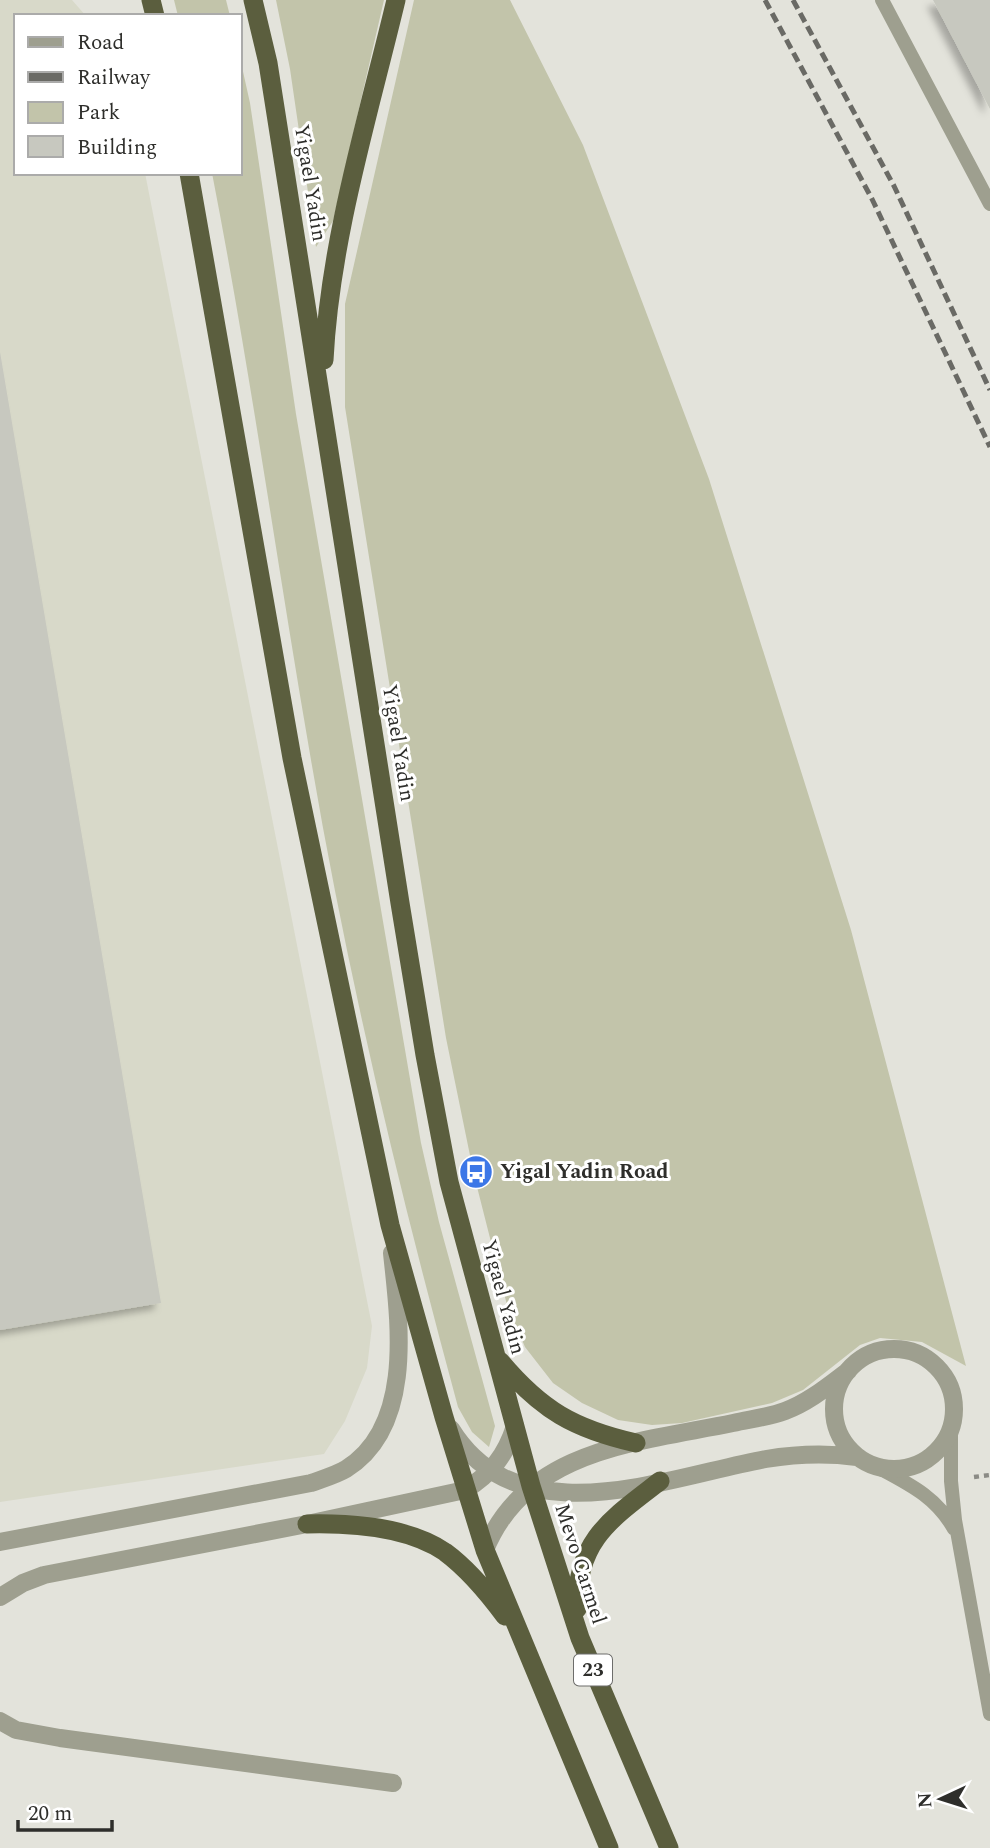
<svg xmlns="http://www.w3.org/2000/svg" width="990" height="1848" font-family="Spectral,serif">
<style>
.built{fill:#d8d9c9}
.green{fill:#c2c4aa}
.building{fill:#c7c8bf;filter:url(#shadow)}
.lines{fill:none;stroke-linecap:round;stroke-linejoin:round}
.path{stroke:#8b8b85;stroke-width:4.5;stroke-dasharray:5 5;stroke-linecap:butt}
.service{stroke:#9e9f8f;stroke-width:14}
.minor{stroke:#9e9f8f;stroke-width:18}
.trunk{stroke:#5b5e3e;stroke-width:19}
.rail{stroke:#6a6a65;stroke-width:5;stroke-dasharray:10 5;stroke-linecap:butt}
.labels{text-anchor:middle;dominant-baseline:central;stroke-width:6;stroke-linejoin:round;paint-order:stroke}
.shield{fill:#fff;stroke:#6d6d6b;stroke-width:2}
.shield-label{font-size:19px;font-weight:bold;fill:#2e2e2b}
.street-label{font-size:21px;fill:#2e2e2b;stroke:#fff}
.poi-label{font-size:21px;font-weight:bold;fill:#2e2e2b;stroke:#fff;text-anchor:start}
</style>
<defs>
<filter id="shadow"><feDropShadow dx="-6" dy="6" stdDeviation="3.5" flood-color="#0004"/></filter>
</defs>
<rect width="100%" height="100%" fill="#e3e3db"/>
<path class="built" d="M0,0h72l14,16h-70v157h129l227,1153 -5,42 -22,53 -21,33 -324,48z"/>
<path class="green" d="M174,0h52l4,16h-52z
M276,0h108l-51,221 -17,26 -26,-178z
M414,0h96l73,145 126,334 142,451 115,436 -44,-24 -42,-4 -20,7 -57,45 -31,13 -90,20 -30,2 -34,-5 -36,-17 -29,-20 -28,-36 -18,-42 -33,-130 -28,-137 -101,-631v-103z
M240,58l10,45 46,311 125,729 18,79 56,204 -6,21 -17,-15 -14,-25c-58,-214 -110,-429 -147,-647 -34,-196 -61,-392 -99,-587h28z"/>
<path class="building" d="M933,0h57v109z
M0,352l161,951 -161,27z"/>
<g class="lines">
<path class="path" d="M974,1477l16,-2"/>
<path class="service" d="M882,0l108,204
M951,1429v52l4,39 35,194
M881,1469c30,16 56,29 73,60"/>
<path class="minor" d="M834 1409a60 60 0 1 1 120 0a60 60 0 1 1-120 0Z
M451,1429c68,110 216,48 315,30 30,-5 61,-6 91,-2
M0,1542l311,-59c11,-4 25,-8 35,-14 69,-43 53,-149 46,-216
M485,1550c41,-102 156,-108 248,-127 18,-4 36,-6 52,-12 24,-9 43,-25 63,-40
M0,1597l23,-14 21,-8 263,-51 158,-34c26,-16 41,-35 50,-64
M0,1721l16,9 44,8 333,45"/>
<path class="trunk" d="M151,0l4,16
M253,0l15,63 132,840 25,152 24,127 82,304 49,152 89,210
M189,173l103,585 98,467 54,192 41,133 124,298
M324,360c6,-120 44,-243 72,-360
M500,1361c41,49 74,68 136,82
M307,1524c43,-1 101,3 138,28 23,17 43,41 60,64
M577,1609c-1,-69 34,-90 83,-128"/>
<path class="rail" d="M765,0l107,199 118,248
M793,0l101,186 96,204"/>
</g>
<defs>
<g id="bus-disc" transform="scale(1.75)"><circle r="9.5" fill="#3c77e7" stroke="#fff"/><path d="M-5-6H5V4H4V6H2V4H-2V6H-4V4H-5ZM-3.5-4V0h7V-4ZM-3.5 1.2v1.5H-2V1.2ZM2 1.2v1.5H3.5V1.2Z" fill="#fff"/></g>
</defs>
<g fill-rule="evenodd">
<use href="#bus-disc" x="476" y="1172"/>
</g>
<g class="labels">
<rect class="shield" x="574" y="1654.5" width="38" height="31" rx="5"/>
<g class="shield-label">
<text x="593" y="1670">23</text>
</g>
<g class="street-label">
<text transform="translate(310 183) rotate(81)">Yigael Yadin</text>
<text transform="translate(398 743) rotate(81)">Yigael Yadin</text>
<text transform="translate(503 1297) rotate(75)">Yigael Yadin</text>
<text transform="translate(580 1564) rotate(72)">Mevo Carmel</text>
</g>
<g class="poi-label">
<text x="500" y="1172">Yigal Yadin Road</text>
</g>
</g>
<rect x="14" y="14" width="228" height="161" fill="#ffffff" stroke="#ababaa" stroke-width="2"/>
<rect x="28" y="37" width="35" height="10" fill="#9e9f8f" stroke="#ababaa" stroke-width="2"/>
<text x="77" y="49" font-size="21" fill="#2e2e2b">Road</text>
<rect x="28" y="72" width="35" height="10" fill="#6a6a65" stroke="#ababaa" stroke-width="2"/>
<text x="77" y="84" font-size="21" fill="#2e2e2b">Railway</text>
<rect x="28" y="102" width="35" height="21" fill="#c2c4aa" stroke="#ababaa" stroke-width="2"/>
<text x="77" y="119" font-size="21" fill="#2e2e2b">Park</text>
<rect x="28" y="136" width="35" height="21" fill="#c7c8bf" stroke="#ababaa" stroke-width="2"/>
<text x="77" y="154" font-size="21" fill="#2e2e2b">Building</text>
<g transform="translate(941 1799) rotate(266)" stroke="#ffffff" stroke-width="5" paint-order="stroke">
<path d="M0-5L12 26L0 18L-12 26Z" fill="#2e2e2b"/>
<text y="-10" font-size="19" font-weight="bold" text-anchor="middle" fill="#2e2e2b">N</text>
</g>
<path d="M18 1820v10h94v-10" fill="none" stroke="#2e2e2b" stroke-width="3.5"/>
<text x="28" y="1820" font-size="21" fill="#2e2e2b" stroke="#ffffff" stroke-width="5" paint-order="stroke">20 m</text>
</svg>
